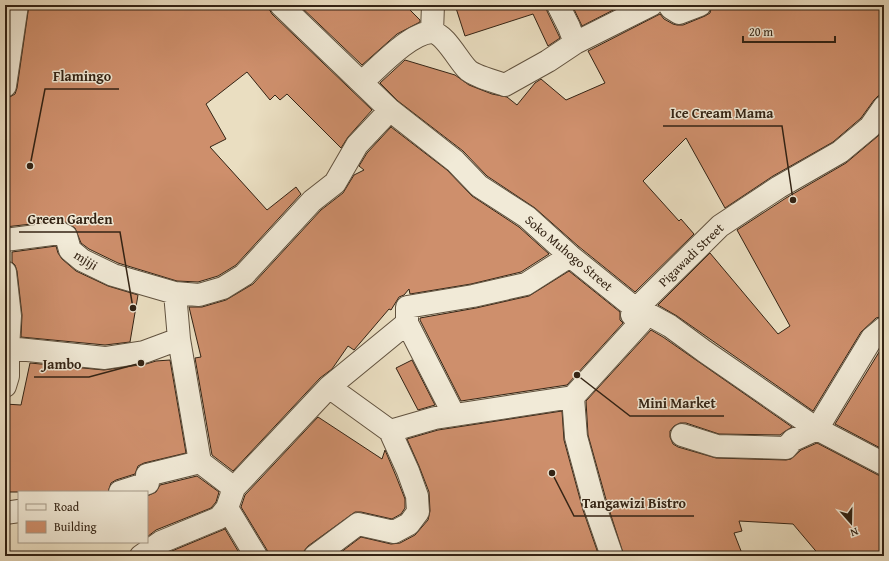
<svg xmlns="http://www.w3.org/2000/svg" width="889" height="561" font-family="'Gentium Book Plus',serif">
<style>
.building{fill:#ce8f6c;stroke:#332314}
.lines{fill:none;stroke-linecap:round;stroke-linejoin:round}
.pedestrian-casing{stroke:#61523f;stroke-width:24}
.minor-casing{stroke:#61523f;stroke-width:24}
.pedestrian{stroke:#f1ead7;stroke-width:22}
.minor{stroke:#f1ead7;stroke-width:22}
.labels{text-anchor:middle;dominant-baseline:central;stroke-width:3;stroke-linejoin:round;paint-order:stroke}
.street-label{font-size:13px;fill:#332314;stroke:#f1ead7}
.leader{fill:none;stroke:#332314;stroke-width:1.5}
.callout-dot{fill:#332314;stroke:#f1ead7;stroke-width:1.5}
.callout-label{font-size:14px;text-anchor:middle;font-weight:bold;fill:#332314;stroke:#f1ead7;stroke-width:3;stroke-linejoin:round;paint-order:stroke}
</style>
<rect width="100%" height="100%" fill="#eadec1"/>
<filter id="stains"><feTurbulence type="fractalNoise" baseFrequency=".005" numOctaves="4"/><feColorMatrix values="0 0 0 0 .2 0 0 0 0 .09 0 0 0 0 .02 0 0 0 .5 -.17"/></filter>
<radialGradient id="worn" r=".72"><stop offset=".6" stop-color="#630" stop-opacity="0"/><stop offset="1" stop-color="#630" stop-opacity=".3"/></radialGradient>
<path class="building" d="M29,5h240v4l3,5 100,96 -24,27 -7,11 -54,-54 -7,6 -5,-5 -5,5 -23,-28 -41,32 20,35 -16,8 57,63 29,-23 5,7 -65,71 -18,11 -20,6 -21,-1 -59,-18 -29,-14 -8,-6 -6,-15 -10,-6 -7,-1 -53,6v-81h2l1,-48 7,-4 2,-6z
M299,5h106l15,15v2l-23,12 -35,31z
M455,5h91l1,6 13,27 -12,8 -15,-32 -68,22z
M572,5h51l-41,21z
M712,5h172v90l-6,1 -4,4 -13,18 -28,24 -60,34 -48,32 -39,-70 -43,43 36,40 2,-2 13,15 -59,58 -57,-46 -43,-38 -48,-32 -24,-25 -65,-50 -18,-18 25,-23 50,15 14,10 23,9 15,3 10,8 18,-22 6,-4 25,21 39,-17 -17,-32 72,-37 4,5 9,5 4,1h6l22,-9 5,-3z
M391,127l56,43 25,26 47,31 30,27 -28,18 -50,12 -61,10 -1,-5 -5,6 -5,2 -8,13 -2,-1 -35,41 -6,-4 -16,23 -12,9 -87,93 -21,-16 -17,-97 6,-1 -12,-50h13l24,-7 27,-16 68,-74 22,-17 11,-18 10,-5 -5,-4 8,-13z
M884,129v187l-8,2 -15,14 -48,79 -136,-95 -19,-11 52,-52 68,81 12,-8 -53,-96 49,-32 60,-35 32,-27z
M56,246l2,7 4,6 14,12 32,15 30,9 -8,47 -25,3 -84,-8 1,-22 -5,-44 -2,-6 -3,-3v-10z
M569,271l51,41v8l3,3 -56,62 -106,16 -41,-81v-2l56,-10 53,-12z
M651,330l12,7 129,90 -8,5 -4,3 -61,-1 -33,-11h-6l-6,3 -4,5v6l3,7 5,3 38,11 70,2 5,-1 10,-9 16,-7 61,32 6,1v80h-64l-27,-32 -54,-3 3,10 -8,2 9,23h-119l-17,-53 -19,-68 -2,-34z
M884,344v106l-49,-26z
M170,360l16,93 -42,10 -6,3 -3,8 -19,6 -5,3 -3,9h-103v-88l16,1 9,-42 74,7 42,-6 10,-3z
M412,360l23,45 -17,5 -22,-42z
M562,411l2,29 19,70 16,46h-263l25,-19 30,7 9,-1 15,-8 13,-15 2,-9 -1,-19 -10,-26 -12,-27 31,-9z
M318,417l64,42 3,-9 11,26 9,23v9l-4,6 -9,5 -31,-7h-6l-47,34 -4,5 -1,5h-35l-1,-6 -26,-43 4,-12z
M197,476l22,16 -3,10 -5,6 -55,22 -9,7v-41l9,-4 4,-7z
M225,529l16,27h-78l4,-3z"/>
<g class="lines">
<g class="pedestrian-casing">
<path id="pedestrian" d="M281,5l109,105 65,51 24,25 48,31 43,39 66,53 1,-1 33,18 34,25 113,78 67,35
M558,5l11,22 6,16
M669,5l2,3 8,5 21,-8
M432,32c13,2 26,28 35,37 5,6 29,13 38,16l43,-24 27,-18 76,-38
M362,82c17,-15 48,-49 70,-50l1,-27
M5,86l12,-81
M5,240l55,-7 6,3 4,14 12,10 31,15 62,18 24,2 24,-7 21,-13 68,-74 23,-18 22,-38 33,-35
M5,272l5,44 -2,32v28l-3,10
M175,293l4,46 21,123 34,26 -7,20 29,48
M636,309l84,-83 59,-39 61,-35 30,-25 14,-20
M407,323l47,92
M8,348l97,10 39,-6 35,-13
M390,431l45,-13 138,-21
M682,435l35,11 69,2 7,-8 24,-11
M234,488l95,-101 78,-64v-16l66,-11 53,-12 44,-28
M120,492l28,-9 -1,-8 53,-13
M5,513l14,-2
M141,556l20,-14 58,-24 8,-10
M315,556l43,-32 36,8 15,-8 9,-12 -1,-16 -9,-25 -18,-40 -61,-44
M612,556l-17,-49 -19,-70 -3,-40 68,-75 -9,-7 5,-7"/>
</g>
<g class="minor-casing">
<path id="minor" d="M817,429l55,-91 12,-10"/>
</g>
<use href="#pedestrian" class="pedestrian"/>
<use href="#minor" class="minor"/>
</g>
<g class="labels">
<g class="street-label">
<text transform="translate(569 253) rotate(40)">Soko Muhogo Street</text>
<text transform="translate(691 255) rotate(-44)">Pigawadi Street</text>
<text transform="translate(86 260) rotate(32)">mjiji</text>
</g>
</g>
<path class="leader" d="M30 166L45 89H119M793 200L782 126H663M133 308L120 232H19M141 363L89 377H34M577 375L630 416H724M552 473L574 516H694"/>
<g class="callout-dot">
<circle cx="30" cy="166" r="4"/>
<circle cx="793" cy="200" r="4"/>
<circle cx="133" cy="308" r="4"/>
<circle cx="141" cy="363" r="4"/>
<circle cx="577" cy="375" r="4"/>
<circle cx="552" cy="473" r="4"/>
</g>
<g class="callout-label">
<text x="82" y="81">Flamingo</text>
<text x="722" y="118">Ice Cream Mama</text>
<text x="70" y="224">Green Garden</text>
<text x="62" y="369">Jambo</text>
<text x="677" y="408">Mini Market</text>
<text x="634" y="508">Tangawizi Bistro</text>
</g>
<rect width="889" height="561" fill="none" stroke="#eadec1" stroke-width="20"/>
<rect x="6" y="6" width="877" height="549" fill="none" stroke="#332314" stroke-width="2"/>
<rect x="10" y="10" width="869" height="541" fill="none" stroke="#332314"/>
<rect x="18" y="491" width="130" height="52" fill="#f1ead7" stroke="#a59a89"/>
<rect x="26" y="504" width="20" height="6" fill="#f1ead7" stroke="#a59a89"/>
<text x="54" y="511" font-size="12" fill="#332314">Road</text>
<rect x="26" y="521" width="20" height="12" fill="#ce8f6c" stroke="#a59a89"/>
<text x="54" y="531" font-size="12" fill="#332314">Building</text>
<g transform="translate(851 523) rotate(160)" stroke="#f1ead7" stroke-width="3" paint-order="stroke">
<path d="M0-3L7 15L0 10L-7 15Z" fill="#332314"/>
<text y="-6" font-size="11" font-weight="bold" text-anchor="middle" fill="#332314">N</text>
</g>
<path d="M743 36v6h92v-6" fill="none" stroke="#332314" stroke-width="2"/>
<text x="749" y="36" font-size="12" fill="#332314" stroke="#f1ead7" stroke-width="3" paint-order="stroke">20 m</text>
<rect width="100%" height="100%" filter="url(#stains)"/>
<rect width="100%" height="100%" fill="url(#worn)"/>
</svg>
